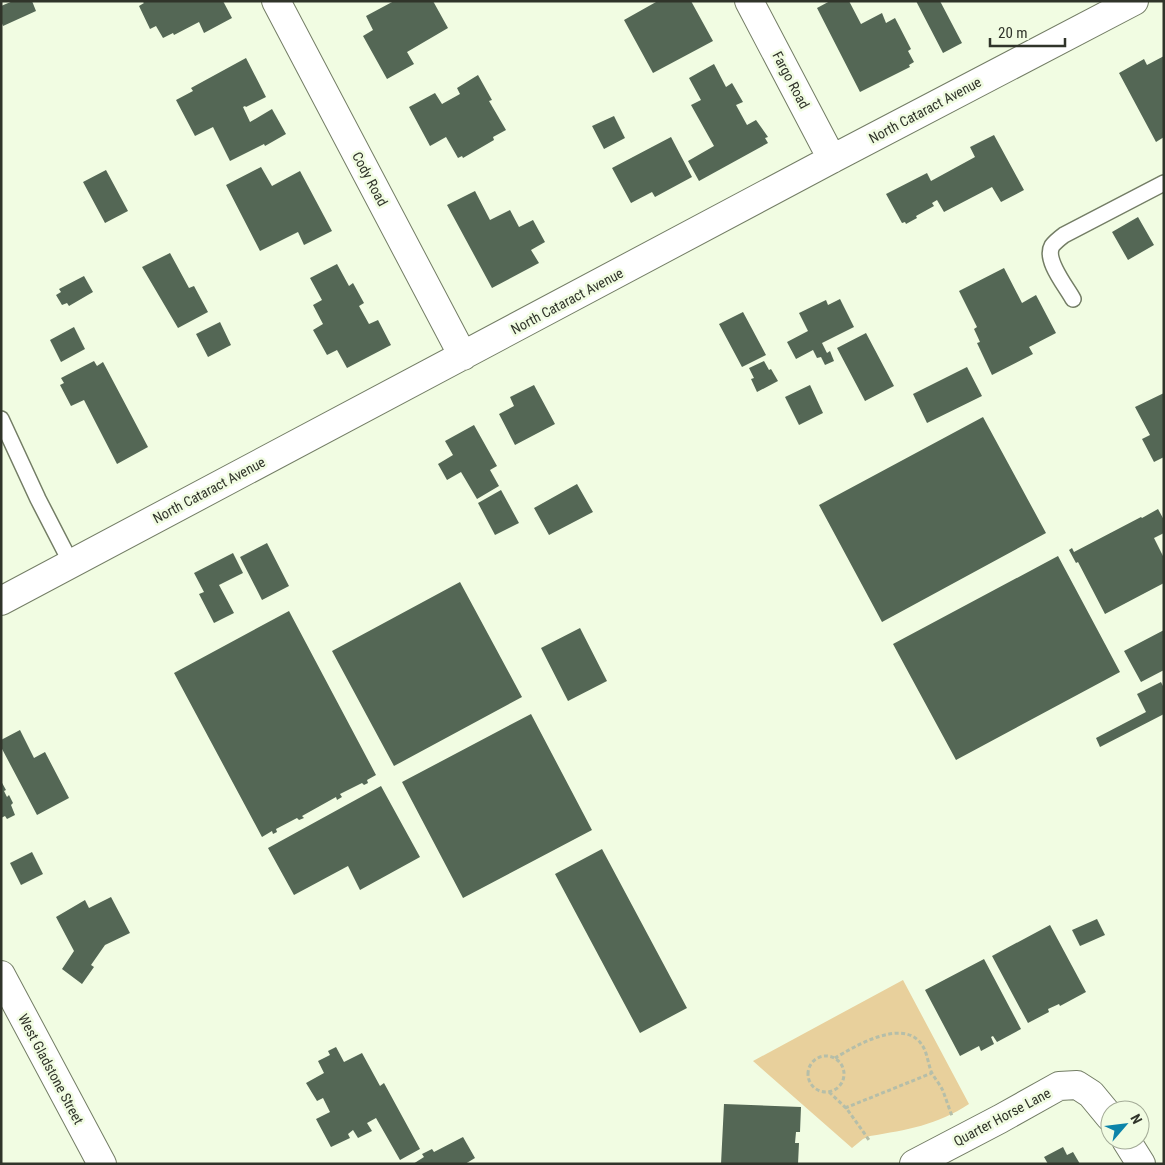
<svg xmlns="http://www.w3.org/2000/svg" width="1165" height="1165" font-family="'Roboto Condensed',sans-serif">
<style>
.green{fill:#e8d09c}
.building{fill:#546755}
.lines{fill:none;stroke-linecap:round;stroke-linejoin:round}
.lane-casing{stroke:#737d65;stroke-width:18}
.street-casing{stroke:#737d65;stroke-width:30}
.secondary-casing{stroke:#737d65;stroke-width:30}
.path{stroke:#b5bea9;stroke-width:3;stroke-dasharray:4 2.5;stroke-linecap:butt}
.lane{stroke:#fff;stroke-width:15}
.street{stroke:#fff;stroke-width:28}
.secondary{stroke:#fff;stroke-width:28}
.labels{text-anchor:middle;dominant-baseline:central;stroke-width:5;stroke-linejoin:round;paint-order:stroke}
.street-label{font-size:14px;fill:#30342a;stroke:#f1fce2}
</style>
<rect width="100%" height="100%" fill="#f1fce2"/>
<path class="green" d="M903,980l66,124c-32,21 -62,26 -99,32l-7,3 -11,9 -99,-87z"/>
<path class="building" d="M13,1h19l4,10 -33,15 -2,-5v-15z
M142,1h81l9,17 -28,15 -5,-11 -25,13 -1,-2 -10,5 -7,-12 -6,3 -11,-23 5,-3z
M394,1h39l15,27 -41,24 7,12 -27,15 -24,-43 10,-6 -7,-14z
M655,1h36l22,40 -60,32 -29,-53 32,-18z
M830,1h19l12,23 21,-11 4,10 9,-5 16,31 -3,2 6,11 -5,3 1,2 -50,25 -43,-84z
M916,1h24l22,42 -19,10z
M1164,56v81l-8,5 -37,-69 25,-14 3,6z
M246,58l20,39 -20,10 -1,-1 -2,1 7,15 22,-13 14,25 -21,12 -1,-2 -34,17 -17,-34 -18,9 -19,-36 17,-9 -2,-3z
M714,64l12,23 6,-4 11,19 -7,3 11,20 9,-5 12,17 -3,1 3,5 -69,38 -11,-20 26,-15 -23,-41 10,-5 -12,-22z
M478,75l14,25 -3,1 17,29 -13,7 1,3 -31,18 -1,-2 -4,2 -12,-21 -16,9 -21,-39 26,-14 7,11 18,-10 -3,-6z
M614,116l11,22 -21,11 -12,-23z
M994,135l30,55 -23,12 -9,-15 -48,25 -7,-12 -5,3 2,3 -18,10 1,2 -11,6 -1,-2 -3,1 -16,-29 41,-21 4,8 44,-24 -5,-10z
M671,137l21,40 -37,20 -3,-5 -21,11 -19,-35z
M261,167l11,19 28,-15 32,60 -28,14 -6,-13 -38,19 -34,-66z
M106,170l22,41 -23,12 -22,-41z
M475,191l15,29 20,-10 9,17 14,-7 12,22 -14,8 8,13 -47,25 -45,-83z
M1138,217l16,28 -26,15 -16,-28z
M170,253l19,35 5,-2 14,26 -30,16 -36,-61z
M337,264l12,22 4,-3 11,20 -5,3 10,18 9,-4 13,25 -44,23 -10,-18 -10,5 -14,-25 10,-6 -10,-19 9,-5 -12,-22z
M1004,268l18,35 14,-8 20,38 -27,14 4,7 -41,21 -15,-32 3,-1 -6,-13 3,-2 -18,-36z
M84,276l9,16 -24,14 -2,-3 -5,2 -6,-10 5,-3 -2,-3z
M840,299l14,28 -32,16 5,10 3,-2 4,10 -9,4 -4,-8 -4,1 -4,-8 -17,9 -9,-17 21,-11 -9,-18 27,-13 2,5z
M743,312l23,43 -24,12 -23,-43z
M220,322l11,23 -23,12 -12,-23z
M74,327l11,22 -24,13 -11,-22z
M866,333l28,53 -29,15 -28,-53z
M94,361l3,5 6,-4 45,85 -31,17 -33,-64 -13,6 -11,-21 4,-2 -3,-5z
M764,361l5,9 2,-1 7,12 -21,11 -6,-13 3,-1 -5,-10z
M967,367l15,29 -55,27 -14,-29z
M534,385l21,39 -40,21 -16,-31 15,-8 -4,-9z
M810,385l13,28 -24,12 -14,-28z
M1164,393v64l-10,5 -12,-23 8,-4 -15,-28z
M983,417l63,116 -164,89 -63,-117z
M474,425l23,41 -7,4 9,16 -22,13 -16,-27 -14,8 -9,-16 15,-9 -8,-14z
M577,484l16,28 -44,23 -15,-27z
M501,490l18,33 -24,12 -17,-32z
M1158,509l6,11v13l-10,5 10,20v25l-59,31 -27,-52 -2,1 -7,-13 3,-2 2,4 67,-35 1,1z
M267,543l22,43 -27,14 -22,-43z
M233,553l10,20 -24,12 15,28 -20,10 -15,-29 5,-2 -10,-19z
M1058,556l62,116 -164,88 -63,-116z
M460,582l62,115 -128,69 -62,-115z
M289,611l87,164 -9,5 1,3 -4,2 -2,-2 -22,11 2,3 -5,3 -1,-3 -34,19 2,2 -5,2 -2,-2 -21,11 1,3 -4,2 -1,-3 -10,6 -88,-164z
M580,628l27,53 -39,20 -27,-53z
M1164,630v40l-23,12 -17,-31z
M1161,682l3,6v26l-64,33 -4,-9 50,-26 -9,-18z
M531,714l61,116 -129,68 -61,-116z
M20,730l14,28 11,-6 24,46 -32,17 -36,-68v-7z
M1,781l5,9 -2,1 3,6 2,-2 4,8 -2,2 4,10 -8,4 -2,-3 -4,2z
M381,786l39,71 -60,33 -12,-24 -54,29 -26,-47z
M602,849l85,159 -47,25 -85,-159z
M32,852l11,22 -22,11 -11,-22z
M111,897l19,36 -25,12 -14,20 3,2 -12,17 -20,-15 12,-18 -18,-34 29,-17 4,8z
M1097,919l8,16 -25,11 -8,-16z
M1050,925l36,67 -26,14 -1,-2 -11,5 1,3 -21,11 -36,-67z
M984,959l37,70 -24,13 -4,-6 -2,1 3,7 -13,7 -2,-5 -19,10 -35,-66z
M336,1047l8,15 18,-9 18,33 4,-3 36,66 -20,11 -24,-42 -9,5 5,8 -14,7 -5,-8 -5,4 2,4 -19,9 -15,-28 14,-7 -7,-14 -6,3 -11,-18 18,-10 -6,-12 12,-6 -2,-4z
M724,1104l77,3 -1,25h-4l-1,11h4l-1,21h-77z
M463,1137l12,21 -10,6h-52l11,-7 -2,-3 10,-5 2,3z
M1063,1147l4,8 6,-3 7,12h-32l-4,-7z"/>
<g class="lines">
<g class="lane-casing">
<path id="lane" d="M1073,299c-7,-13 -29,-39 -21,-53 3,-4 8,-8 12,-11l100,-52
M1,419l37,80 33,64"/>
</g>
<g class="street-casing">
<path id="street" d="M276,1l187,355
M749,1l83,158
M1,601l831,-442 302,-158
M1126,1140l15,24
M914,1164l86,-45 59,-33 18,-1 14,9 19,23"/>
</g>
<g class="secondary-casing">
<path id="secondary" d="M1,975l101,189"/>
</g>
<path class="path" d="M808 1074a18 18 0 1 1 36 0a18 18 0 1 1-36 0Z
M835,1058c20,-12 69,-41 87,-13 5,7 6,18 9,26 3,7 9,13 12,20 3,8 6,17 9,25
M829,1092l18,17 22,31
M845,1108l87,-35"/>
<use href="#lane" class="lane"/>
<use href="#street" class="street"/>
<use href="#secondary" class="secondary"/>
</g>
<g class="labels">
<g class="street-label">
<text transform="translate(791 80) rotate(62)">Fargo Road</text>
<text transform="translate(925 110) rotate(-28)">North Cataract Avenue</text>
<text transform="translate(370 179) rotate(62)">Cody Road</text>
<text transform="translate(567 301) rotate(-28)">North Cataract Avenue</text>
<text transform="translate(209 490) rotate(-28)">North Cataract Avenue</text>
<text transform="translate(51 1069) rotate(62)">West Gladstone Street</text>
<text transform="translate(1002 1117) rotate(-28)">Quarter Horse Lane</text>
</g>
</g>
<rect width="1165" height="1165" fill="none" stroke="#30342a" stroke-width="5"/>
<g transform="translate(1125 1125) rotate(62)"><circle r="24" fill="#f1fce2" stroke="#a4ac98"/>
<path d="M0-4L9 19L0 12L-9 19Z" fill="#0c84a9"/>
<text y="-8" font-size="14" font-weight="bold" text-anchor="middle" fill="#30342a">N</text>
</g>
<path d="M990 38v8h75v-8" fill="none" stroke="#30342a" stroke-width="2.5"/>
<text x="998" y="38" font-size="15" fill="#30342a" stroke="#f1fce2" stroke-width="4" paint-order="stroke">20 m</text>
</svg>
